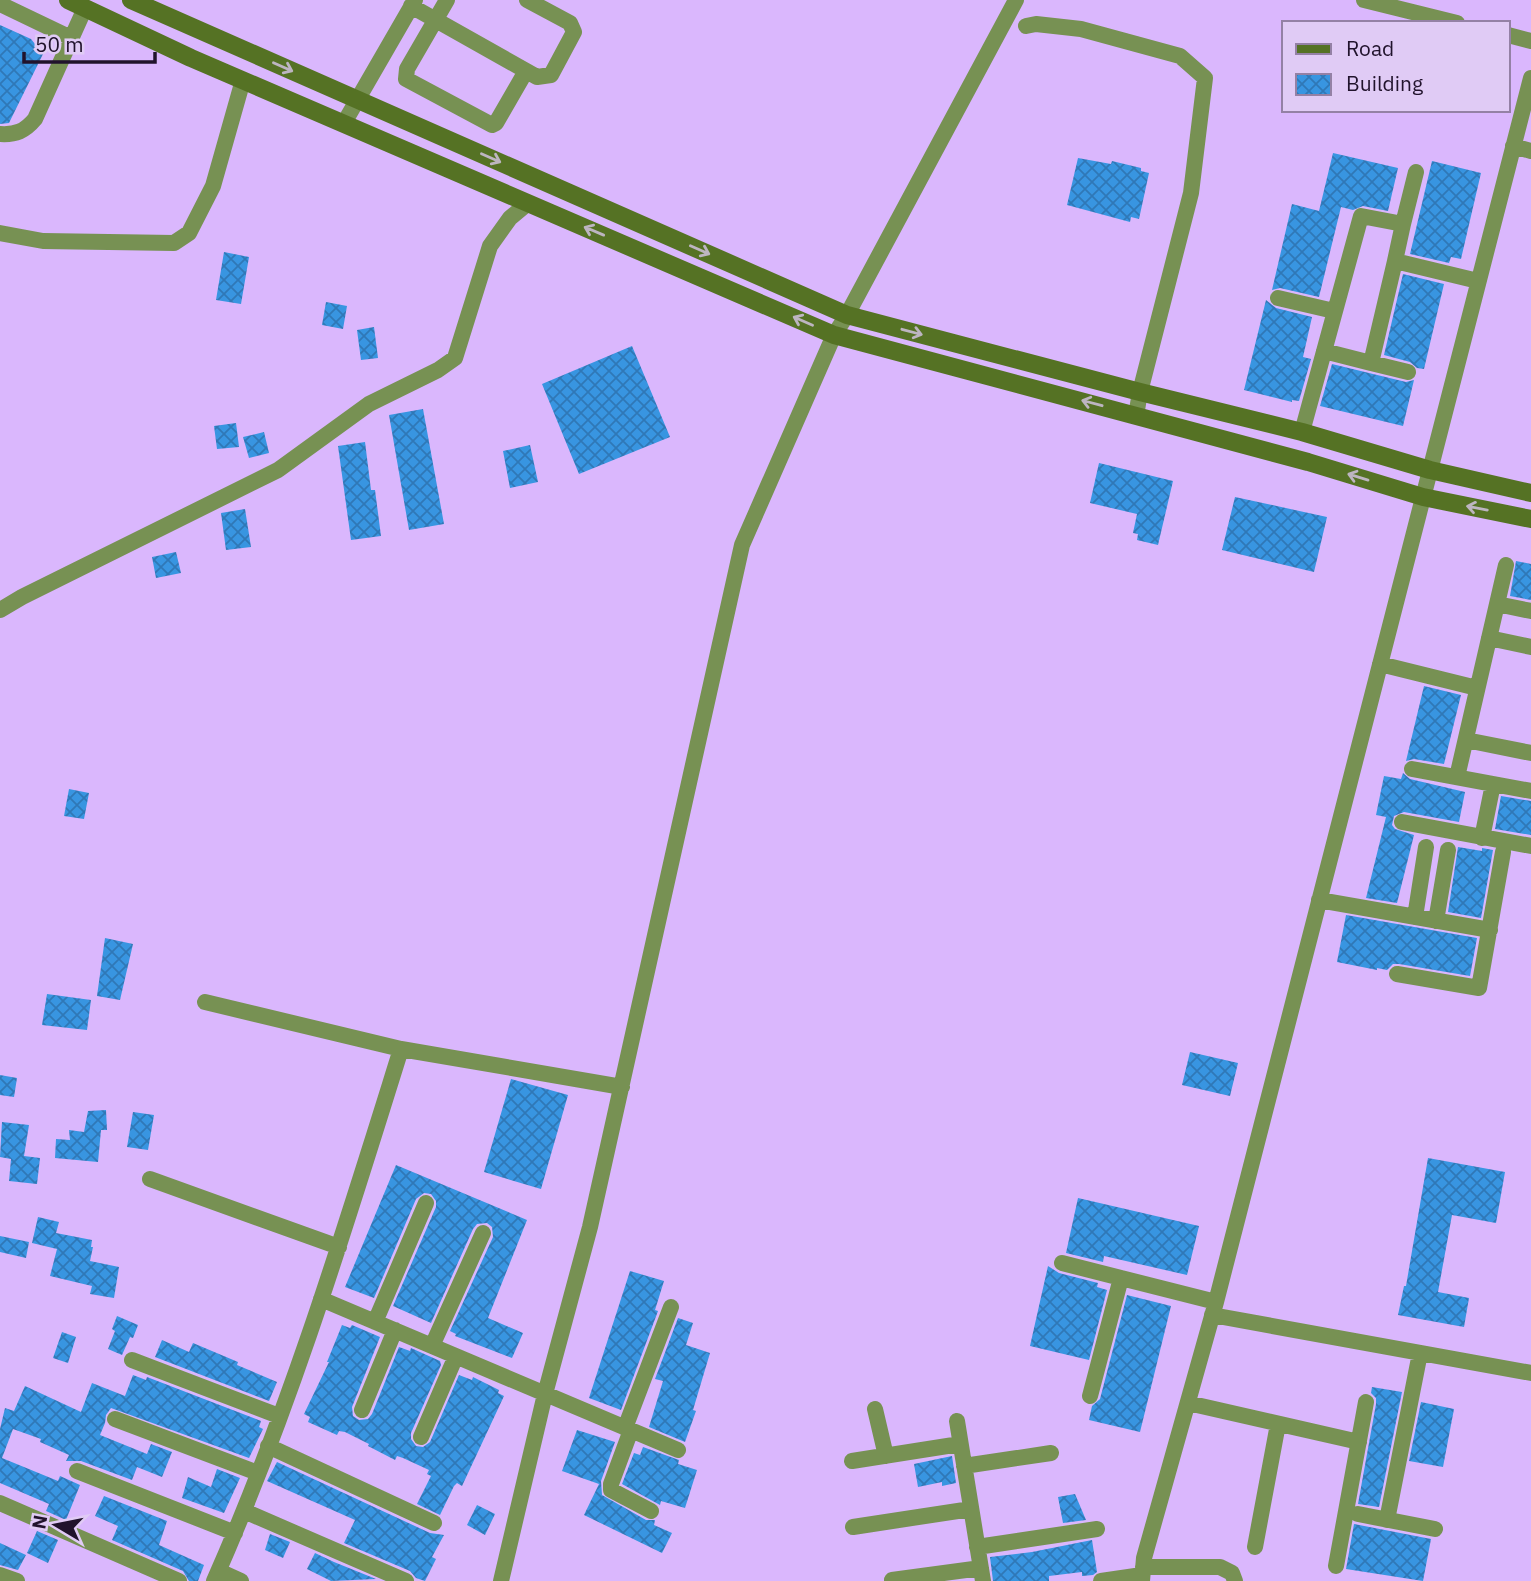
<svg xmlns="http://www.w3.org/2000/svg" width="1531" height="1581" font-family="'IBM Plex Sans',sans-serif">
<style>
.building{fill:url(#building-cross-hatch)}
.lines{fill:none;stroke-linecap:round;stroke-linejoin:round}
.street{stroke:#779153;stroke-width:16}
.secondary{stroke:#557224;stroke-width:18}
.oneway{stroke:#bdb5c1}
</style>
<defs>
<pattern id="building-cross-hatch" width="8" height="8" patternUnits="userSpaceOnUse" patternTransform="scale(1.75)"><rect width="8" height="8" fill="#3895e1"/><path d="M0 0l8 8M0 8l8-8" fill="none" stroke="#2f78b7"/></pattern>
</defs>
<rect width="100%" height="100%" fill="#dab7fd"/>
<path class="building" d="M0,25l31,14 12,15 -34,69 -9,1z
M1333,153l65,15 -10,43 -25,-5 -10,4 -12,-3 -22,90 -39,-9 -8,2 20,-86 27,7z
M1078,158l33,6 1,-3 29,7v3l8,2 -10,46 -8,-2 -1,5 -63,-17z
M1432,161l49,12 -20,86 -10,-2 -2,6 -39,-9z
M224,252l25,5 -8,47 -25,-4z
M1403,274l41,10 -20,85 -7,-1 -7,-6 -26,-7z
M1266,300l10,8 36,9 -9,40 8,2 -12,42 -7,-1v2l-48,-12z
M326,302l21,4 -4,23 -21,-4z
M374,327l4,31 -17,2 -4,-30z
M632,346l38,91 -91,37 -37,-90z
M1332,364l74,18 8,-2 -11,46 -83,-20z
M423,409l21,115 -35,6 -20,-115z
M236,423l3,24 -22,2 -3,-23z
M264,432l5,21 -20,5 -6,-21z
M365,442l6,48h4l6,46 -30,4 -13,-94z
M530,445l8,37 -28,6 -7,-37z
M1099,463l74,18 -15,64 -21,-5 1,-6 -5,-1 4,-19 -47,-11z
M1235,497l92,20 -13,55 -92,-22z
M245,509l6,38 -25,3 -5,-37z
M176,552l5,21 -25,5 -4,-21z
M1516,561l15,3v36l-21,-4z
M1424,686l37,9 -17,69 -30,-5 -8,2z
M1403,773l7,6 55,13 -6,30 -55,-10 -10,4 -2,9 3,4 19,6 -17,68 -31,-5 20,-81 -10,-2 8,-39 17,3z
M69,789l20,4 -5,26 -20,-3z
M1501,796l30,5v34l-36,-6z
M1458,847l24,4v-3l11,2 -12,68 -33,-6z
M1346,915l131,23 -7,38 -71,-12h-6l-6,6 -10,-2v2l-40,-8z
M105,938l28,6 -13,56 -23,-4z
M47,994l44,6 -4,30 -45,-5z
M1190,1052l48,11 -8,33 -48,-11z
M0,1075l17,3 -3,19 -14,-2z
M511,1079l57,16 -27,94 -57,-17z
M106,1110l1,20h-6l-3,32 -43,-4 1,-19 14,1 -1,-10 15,2 4,-21z
M133,1112l21,3 -6,35 -21,-3z
M2,1122l27,3 -5,31 16,2 -3,26 -28,-3 2,-22 -11,-2z
M1428,1158l77,14 -9,51 -44,-8 -14,77 31,6 -5,29 -66,-12 6,-29h2z
M396,1165l131,55 -39,98 35,15 -11,25 -57,-22 1,-2 -6,-3 43,-94 -1,-10 -5,-4 -10,1 -4,5 -42,94 -38,-17 43,-99v-6l-5,-7 -7,-1 -8,6 -42,99 -29,-11z
M1078,1198l121,28 -12,49 -83,-19 -1,6 -37,-9z
M38,1217l21,5 -3,11 36,7 -1,7h2l-3,14 29,6 -5,31 -24,-4 2,-8 -42,-10 7,-27 -25,-6z
M0,1236l29,6 -3,16 -26,-6z
M1048,1266l11,7 39,10 -1,4 10,3 -18,70 -59,-14z
M630,1271l34,10 -9,29 3,1 -37,99 -32,-12z
M1127,1295l44,11 -31,126 -51,-12 3,-14 8,-7z
M117,1316l21,9 -5,13 -3,-1 -8,18 -14,-6 7,-18 -3,-2z
M678,1318l15,5 -7,22 24,8 -17,57 3,1 -11,31 -36,-15 14,-46 -8,-2z
M342,1325l8,3 2,-3 28,12 -28,70 1,9 6,4 9,-1 4,-5 27,-67 11,4 1,-3 29,13 1,4 -30,68v6l5,7 7,1 7,-5 29,-67 13,5 1,-3 26,13 -1,3 6,3 -42,90 -5,-3 -3,3 -14,29 -23,-11 14,-28 -4,-2 2,-4 -26,-12 -6,-2 -2,4 -27,-14 1,-2 -24,-12 -6,-1 -2,4 -29,-13 2,-5 -6,-3 25,-52h-2z
M62,1332l14,5 -8,26 -15,-5z
M162,1340l27,12 4,-9 45,19 -1,3 40,17 -8,19 -114,-44z
M133,1375l13,5 1,-3 114,44 -2,6 4,2 -14,29 -138,-50 -5,7 -1,8 -5,12 47,19 4,-10 21,8 -10,25 -25,-10 -5,13 -51,-19h-15l3,-6 -29,-13 1,-3 -28,-10 -11,29 56,23 2,-5 20,9 -14,35 -20,-9 3,-7 -49,-21v-54l5,-21 9,3 11,-25 56,26 11,-29 33,13z
M1372,1387l30,5 -23,115 -21,-3 18,-100v-6l-5,-5z
M1421,1402l33,7 -11,58 -34,-6z
M577,1430l38,12 -14,39 1,14 44,25h9l-1,5 18,8 -10,20 -78,-38 15,-31 -37,-13z
M643,1447l36,13 -1,4 19,6 -12,38 -24,-7 -1,4 -38,-21 12,-31 6,2z
M952,1456l4,27 -14,3v-4l-24,5 -4,-23z
M277,1462l153,71 14,2 -12,22 4,2 -11,22 -9,-3 -6,-7 -66,-28 11,-23 -88,-39z
M217,1469l23,9 -16,35 -42,-15 6,-21 23,10z
M1075,1494l11,26 -23,3 -5,-26z
M104,1496l63,25 -8,24 45,20 -6,16h-9l-6,-10 -71,-31 6,-14 -23,-10z
M477,1505l18,9 -10,21 -18,-10z
M1354,1524l77,15 -8,42 -77,-12z
M37,1531l21,9 -10,23 -21,-10z
M270,1534l20,8 -7,16 -18,-8z
M1092,1540l5,32 -4,3 -11,1v-4l-33,4v5h-56l-3,-24 42,-5z
M0,1543l26,12 -8,15 -18,-5z
M315,1553l19,9 42,17 -45,2 -24,-12z"/>
<g class="lines">
<path class="street" d="M447,0l-40,69 -1,10 86,46 4,-2 30,-52
M1364,0l93,23
M0,4l71,34
M411,6l126,71 14,-2 23,-43 -4,-9 -43,-23
M1026,26l10,-2 45,5 99,27 25,22 -14,115 -51,199 -4,24
M1508,35l23,6
M344,123l71,-123
M0,134c16,1 25,-3 35,-15l50,-111
M1513,146l18,5
M1403,224l13,-52
M0,233l43,8 131,2 15,-10 24,-47 30,-106
M1395,261l-24,102 37,9
M1278,298l56,13
M1324,351l47,12
M1302,432l59,-216 42,8 -8,37 83,20
M1497,604l34,7
M0,610l22,-13 256,-127 91,-66 69,-34 17,-12 35,-112 20,-28 18,-15
M1489,638l42,9
M1380,664l97,24
M1466,740l65,13
M1412,769l119,22
M1457,777l49,-212
M1402,822l129,24
M1482,838l11,-54
M1319,900l171,30
M1415,917l11,-70
M1436,921l12,-71
M1397,974l82,14 24,-136
M205,1002l196,47 221,38
M150,1179l189,68
M1062,1263l59,15
M321,1299l357,151
M1212,1315l319,58
M375,1322l51,-119
M432,1346l51,-113
M132,1360l147,56
M1090,1396l31,-118 95,24
M1188,1403l171,39
M875,1409l11,47
M362,1410l33,-80
M115,1419l143,54
M957,1421l26,160
M625,1428l46,-121
M631,1430l-20,54v6l40,21
M421,1437l35,-81
M268,1446l166,77
M852,1461l108,-17
M964,1466l87,-13
M77,1471l158,62
M0,1503l179,78
M244,1511l162,70
M1358,1514l77,15
M1387,1520l33,-167
M853,1527l118,-18
M977,1547l120,-18
M1255,1547l23,-123
M1336,1566l30,-164
M1143,1567h77l12,6 3,8
M219,1571l22,10
M0,1575l17,6
M892,1580l89,-12
M214,1581c76,-172 131,-353 187,-532
M501,1581l44,-187 45,-167 152,-682 92,-210 13,-20 169,-315
M1101,1581l41,-6
M1142,1581l2,-23 72,-256 315,-1224"/>
<path class="secondary" d="M68,0l123,58 643,277 474,127 115,35 108,22
M131,0l716,315 293,77 162,40 128,38 101,23"/>
</g>
<defs><path id="oneway-shaft" d="M-6 0H5M1.5-3L5.5 0L1.5 3" fill="none" stroke-width="1.6" stroke-linecap="round" stroke-linejoin="round" transform="scale(1.75)"/></defs>
<g class="oneway">
<use href="#oneway-shaft" transform="translate(283 67) rotate(24)"/>
<use href="#oneway-shaft" transform="translate(491 158) rotate(24)"/>
<use href="#oneway-shaft" transform="translate(594 231) rotate(-157)"/>
<use href="#oneway-shaft" transform="translate(700 250) rotate(24)"/>
<use href="#oneway-shaft" transform="translate(803 321) rotate(-156)"/>
<use href="#oneway-shaft" transform="translate(912 332) rotate(15)"/>
<use href="#oneway-shaft" transform="translate(1092 403) rotate(-165)"/>
<use href="#oneway-shaft" transform="translate(1358 477) rotate(-163)"/>
<use href="#oneway-shaft" transform="translate(1477 508) rotate(-169)"/>
</g>
<rect x="1282" y="21" width="228" height="91" fill="#e0cbf5" stroke="#9481a5" stroke-width="2"/>
<rect x="1296" y="44" width="35" height="10" fill="#557224" stroke="#9481a5" stroke-width="2"/>
<text x="1346" y="56" font-size="21" fill="#21132c">Road</text>
<rect x="1296" y="74" width="35" height="21" fill="url(#building-cross-hatch)" stroke="#9481a5" stroke-width="2"/>
<text x="1346" y="91" font-size="21" fill="#21132c">Building</text>
<g transform="translate(56 1525) rotate(280)" stroke="#e0cbf5" stroke-width="5" paint-order="stroke">
<path d="M0-5L12 26L0 18L-12 26Z" fill="#21132c"/>
<text y="-10" font-size="19" font-weight="bold" text-anchor="middle" fill="#21132c">N</text>
</g>
<path d="M24 52v10h131v-10" fill="none" stroke="#21132c" stroke-width="3.5"/>
<text x="35" y="52" font-size="21" fill="#21132c" stroke="#e0cbf5" stroke-width="5" paint-order="stroke">50 m</text>
</svg>
